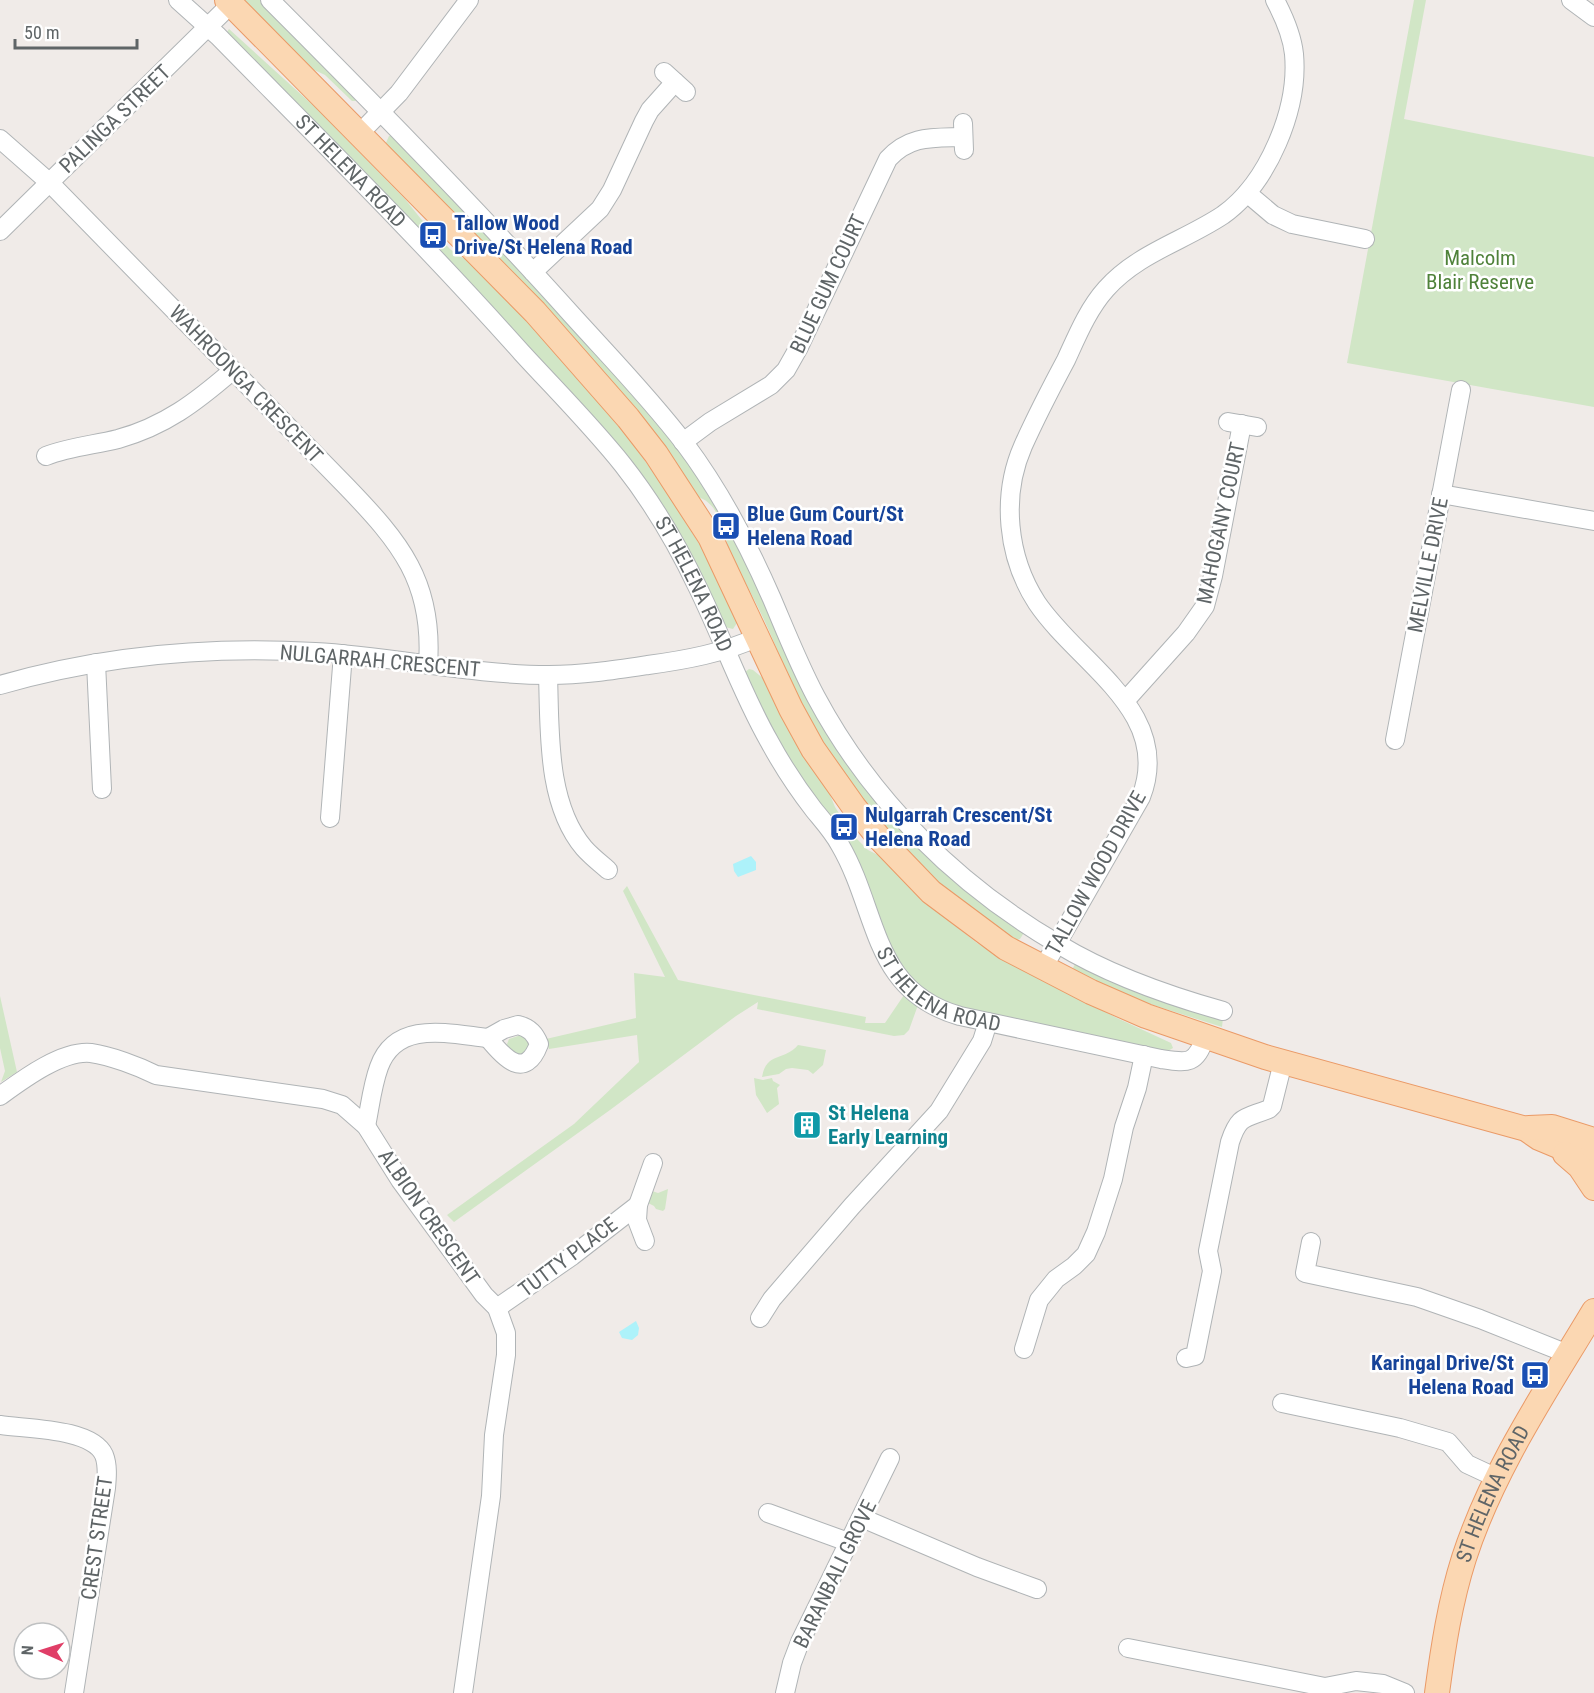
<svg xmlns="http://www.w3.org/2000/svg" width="1594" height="1693" font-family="'Roboto Condensed',sans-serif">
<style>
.green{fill:#d1e6c6}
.water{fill:#adf2fa}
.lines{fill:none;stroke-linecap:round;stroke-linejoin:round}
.minor-casing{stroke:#b0b4b6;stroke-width:20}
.major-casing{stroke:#ea9a67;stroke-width:26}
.minor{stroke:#fff;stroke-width:18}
.major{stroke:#fbd7b2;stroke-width:24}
.labels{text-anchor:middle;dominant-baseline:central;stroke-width:5;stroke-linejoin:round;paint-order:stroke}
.street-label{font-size:21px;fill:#5f6567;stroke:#fff}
.transit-label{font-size:21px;font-weight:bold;fill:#164399;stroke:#fff;text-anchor:start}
.park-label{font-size:21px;fill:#4f823a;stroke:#fff}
.culture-label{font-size:21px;font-weight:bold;fill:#0d838f;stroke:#fff;text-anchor:start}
</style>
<rect width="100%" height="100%" fill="#f0ebe8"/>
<path class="green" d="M242,0h18l92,94 4,7h-4l-27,-26 -17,-8z
M1414,0h12l-22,119 190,38v250l-247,-44z
M229,29l87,79 89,91 16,20 29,30 9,7 13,6 58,58 81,94 50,69 37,59 25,46 14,35 -4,6 -8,-2 -56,-109 -442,-486z
M389,136h3l59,60 211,230 54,77 135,263 174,165 -5,8 -3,1c-33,-21 -65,-44 -94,-71 -49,-47 -92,-107 -123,-168 -13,-26 -23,-53 -35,-79 -10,-22 -22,-43 -33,-65 -9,-19 -9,-52 -34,-60l-313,-352z
M749,669l4,1 11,9 27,54 37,57 7,17 18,28 15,15 16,8 48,49 45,36 26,16 114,59 54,25 2,5 -7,4 -220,-47 -40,-29 -85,-168 -55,-87 -22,-48z
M627,886l51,94 188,37 -1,6h20l19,-28 14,10 -9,25 -5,5 -10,1 -137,-27 1,-7 -22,14 -126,94 -156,112 -7,-7 127,-91 65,-62 -2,-27 -88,14 -3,-10 90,-21 -2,-45 31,4 -42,-86z
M1075,964l148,54 -1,9 -72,-23 -75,-32 -2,-4z
M0,996l17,76 -16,10 4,-11 -5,-23z
M524,1034l8,8 -10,15 -14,-9 -1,-4 2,-5z
M798,1045l28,5 -3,15 -10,9 -5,-4 -16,-2 -6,1 -7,5 -17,3c5,-26 21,-15 36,-32z
M754,1078l9,2 9,-2 1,3 7,4 -3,3 2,16 -12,9 -11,-18z
M668,1189l-3,20 -2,2 -7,-2 -2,-3 -6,-3 4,-12 6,2z"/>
<path class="water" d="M751,856l5,6v8l-18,7 -4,-6 -1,-7z
M636,1321l3,7 -1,7 -6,5 -10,-2 -3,-6z"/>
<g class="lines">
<g class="minor-casing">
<g id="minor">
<path id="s1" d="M178,0l40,36c103,105 207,208 304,317 34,37 70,73 101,112 30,38 54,79 75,123 25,51 43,104 71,153 13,24 28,47 45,69 9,11 19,22 26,35 39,67 31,146 120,171l201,43c27,4 34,6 44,-21"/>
<path d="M270,0c103,103 205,207 302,315 38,42 78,83 113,129 36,48 63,100 87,155 14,33 27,66 44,98 55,103 141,188 242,247 51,31 108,51 165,67"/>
<path d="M1571,0l23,17"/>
<path d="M664,72l22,20"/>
<path d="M963,123l1,27"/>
<path d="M359,134l40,-41 70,-93"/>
<path d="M0,139l50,44 296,303c54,56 88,96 82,179"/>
<path d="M1247,193l26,22 19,9 73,15"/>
<path d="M0,231l231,-227"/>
<path d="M533,272l67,-63 12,-19 32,-69 6,-11 25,-28"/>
<path d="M1228,422l29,5"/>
<path d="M683,442l27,-20 61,-37 15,-15 13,-23 89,-188c22,-24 45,-21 75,-22"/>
<path d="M46,456c23,-9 48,-11 72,-17 47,-13 78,-37 114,-68"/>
<path d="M1441,494l153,27"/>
<path d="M96,663l6,126"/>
<path d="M548,675c2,55 -2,128 36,173 7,8 16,15 24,22"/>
<path d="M0,685c101,-29 210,-39 315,-33 78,4 155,23 234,23 34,0 66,-5 99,-10 37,-5 76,-12 110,-28"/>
<path d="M1125,701l61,-68 19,-27 8,-30 29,-152"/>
<path d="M1395,740l66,-350"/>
<path d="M330,818l13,-164"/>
<path d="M1043,968l98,-171c33,-85 -63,-133 -104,-194 -30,-46 -36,-107 -14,-157 13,-29 28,-58 43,-86 11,-24 22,-51 40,-71 32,-36 78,-48 117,-74 45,-32 76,-106 71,-161 -2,-19 -10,-37 -19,-54"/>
<path d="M518,1025c12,3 17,9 21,19 -14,37 -35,14 -51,-6l16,-9z"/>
<path d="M0,1096c22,-16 62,-46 91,-43 20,3 47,13 65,22l167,24 19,6 24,21 34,54 84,115 13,13 9,25v22l-12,80 -3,61 -28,197"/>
<path d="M366,1126c4,-19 6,-40 13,-59 17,-48 71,-33 109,-29"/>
<path d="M645,1241l-8,-21 1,-15 15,-42"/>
<path d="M1311,1242l-6,31 112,24 63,22 88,35"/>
<path d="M497,1308l75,-52 66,-51"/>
<path d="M760,1318l12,-19 80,-93 87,-95 43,-70 6,-19"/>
<path d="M1024,1349l15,-49 17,-21 18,-13 12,-12 10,-22 17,-53 11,-52 13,-39 7,-33"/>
<path d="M1186,1358l9,-2 17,-85 -4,-20 22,-109c9,-27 14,-23 39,-33l3,-3 11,-44"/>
<path d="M1282,1403l118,25 48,14 19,22 30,14"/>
<path d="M0,1425c26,4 92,3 104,30 4,10 3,22 2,33l-32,205"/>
<path d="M768,1513l80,29"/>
<path d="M862,1518l115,49 60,22"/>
<path d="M1128,1648l197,39 31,-6 27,3 22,9"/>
<path d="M785,1693l7,-30 8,-21 90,-184"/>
</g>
</g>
<g class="major-casing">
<g id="major">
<path d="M227,0l308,312 93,106 28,36 54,83 81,172 22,40 41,58 26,32 51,53 75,56 85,44 55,24 119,41 261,72 13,9 55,23"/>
<path d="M1529,1128l23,-1 42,13"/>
<path d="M1565,1154l15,13 14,21"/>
<path id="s2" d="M1437,1693c6,-45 13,-91 27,-135 29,-89 82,-167 130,-247"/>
</g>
</g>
<use href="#minor" class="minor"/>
<use href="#major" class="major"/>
</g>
<defs>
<g id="bus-square" transform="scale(1.5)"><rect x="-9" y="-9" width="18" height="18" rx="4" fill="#1a4fb4" stroke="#fff"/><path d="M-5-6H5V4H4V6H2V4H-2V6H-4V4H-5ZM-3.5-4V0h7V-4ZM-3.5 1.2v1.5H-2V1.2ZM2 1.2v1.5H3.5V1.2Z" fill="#fff"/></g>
<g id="building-square" transform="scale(1.5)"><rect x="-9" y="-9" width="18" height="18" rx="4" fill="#0f9aa8" stroke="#fff"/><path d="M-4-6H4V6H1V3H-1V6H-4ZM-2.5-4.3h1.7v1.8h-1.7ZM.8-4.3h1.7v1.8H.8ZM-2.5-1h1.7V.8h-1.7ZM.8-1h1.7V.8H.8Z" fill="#fff"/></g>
</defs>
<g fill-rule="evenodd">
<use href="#bus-square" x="433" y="235"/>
<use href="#bus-square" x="726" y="526"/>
<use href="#bus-square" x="844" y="827"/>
<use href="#building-square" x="807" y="1125"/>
<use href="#bus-square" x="1535" y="1375"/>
</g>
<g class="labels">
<g class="street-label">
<text transform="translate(115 119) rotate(-44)">PALINGA STREET</text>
<text stroke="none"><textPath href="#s1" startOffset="243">ST HELENA ROAD</textPath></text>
<text transform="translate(828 284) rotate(-65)">BLUE GUM COURT</text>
<text transform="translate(246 384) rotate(46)">WAHROONGA CRESCENT</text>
<text transform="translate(1221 523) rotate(-78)">MAHOGANY COURT</text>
<text transform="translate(1428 565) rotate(-79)">MELVILLE DRIVE</text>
<text stroke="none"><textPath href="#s1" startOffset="783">ST HELENA ROAD</textPath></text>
<text transform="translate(380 661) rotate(5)">NULGARRAH CRESCENT</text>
<text transform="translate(1096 873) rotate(-61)">TALLOW WOOD DRIVE</text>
<text stroke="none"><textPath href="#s1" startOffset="1269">ST HELENA ROAD</textPath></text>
<text transform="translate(429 1217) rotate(55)">ALBION CRESCENT</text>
<text transform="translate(568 1257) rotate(-37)">TUTTY PLACE</text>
<text stroke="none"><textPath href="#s2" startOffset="208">ST HELENA ROAD</textPath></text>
<text transform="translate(97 1538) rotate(-82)">CREST STREET</text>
<text transform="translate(835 1574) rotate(-64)">BARANBALI GROVE</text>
</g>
<g class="transit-label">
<text x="454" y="223">Tallow Wood<tspan x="454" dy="24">Drive/St Helena Road</tspan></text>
<text x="747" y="514">Blue Gum Court/St<tspan x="747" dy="24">Helena Road</tspan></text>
<text x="865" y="815">Nulgarrah Crescent/St<tspan x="865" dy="24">Helena Road</tspan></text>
<text x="1514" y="1363" text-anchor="end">Karingal Drive/St<tspan x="1514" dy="24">Helena Road</tspan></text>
</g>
<g class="park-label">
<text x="1480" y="258">Malcolm<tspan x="1480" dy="24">Blair Reserve</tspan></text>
</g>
<g class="culture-label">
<text x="828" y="1113">St Helena<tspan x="828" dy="24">Early Learning</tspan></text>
</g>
</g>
<g transform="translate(42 1651) rotate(273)"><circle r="28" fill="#ffffff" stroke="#bfc1c2" stroke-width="1.5"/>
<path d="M0-4.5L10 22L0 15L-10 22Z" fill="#e03e67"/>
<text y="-9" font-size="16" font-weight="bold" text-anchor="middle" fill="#5f6567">N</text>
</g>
<path d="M15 39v9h122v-9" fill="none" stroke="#5f6567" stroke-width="3"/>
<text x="24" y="39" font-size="18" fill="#5f6567" stroke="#ffffff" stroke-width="4.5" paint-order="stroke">50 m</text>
</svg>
